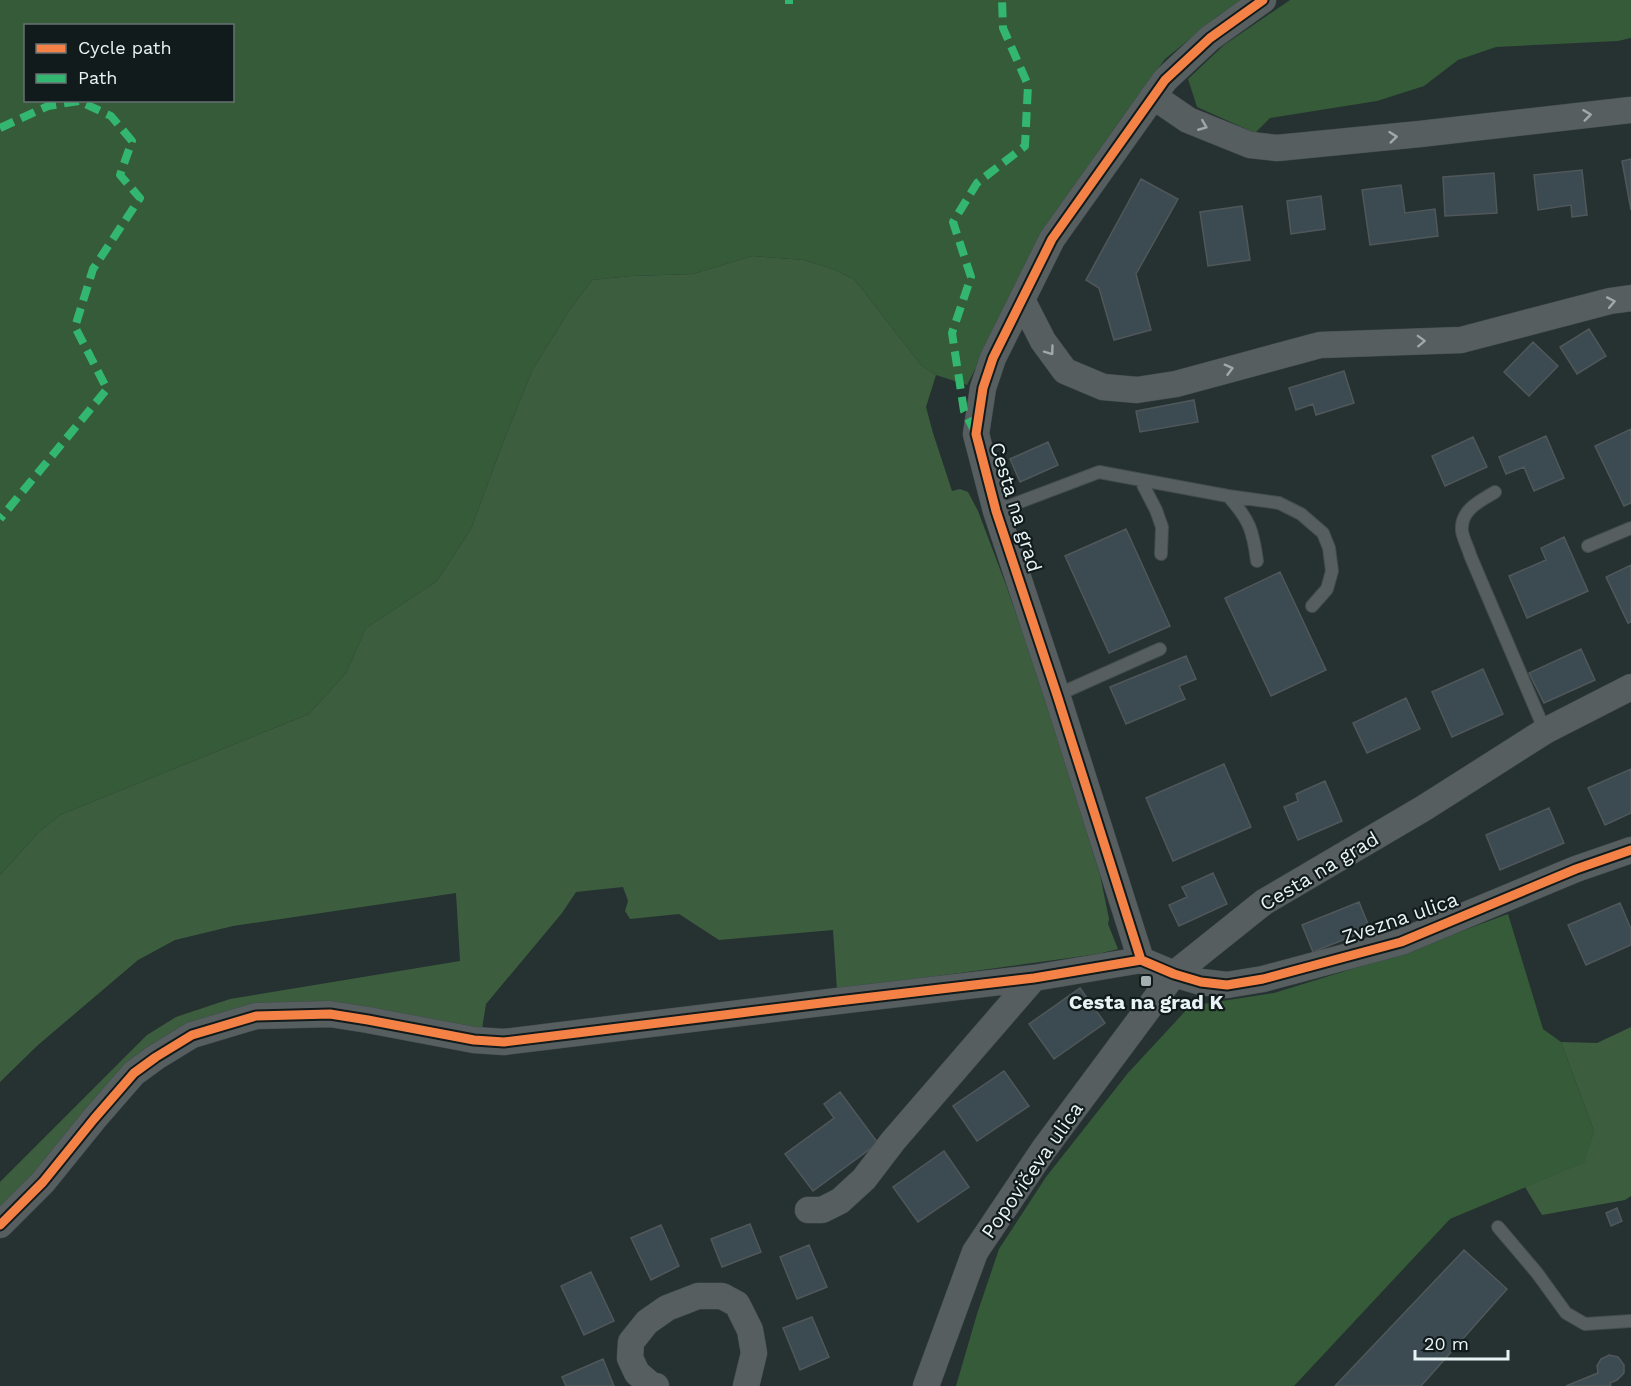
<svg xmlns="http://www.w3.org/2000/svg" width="1631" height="1386" font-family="'Work Sans',sans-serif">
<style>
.green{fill:#3c5e3e}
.forest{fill:#365b39;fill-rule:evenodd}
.building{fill:#3c4b52;stroke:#50575a;stroke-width:1.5}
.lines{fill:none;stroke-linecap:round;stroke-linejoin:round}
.lane-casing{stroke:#424c4e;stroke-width:14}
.street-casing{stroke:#424c4e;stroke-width:27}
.lane{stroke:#575e60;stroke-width:12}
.street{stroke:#575e60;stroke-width:26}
.quiet{stroke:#33b770;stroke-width:8;stroke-dasharray:15 8;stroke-linecap:butt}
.cycleway-casing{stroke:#121b1c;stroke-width:13}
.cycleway{stroke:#f48246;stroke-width:9}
.oneway{stroke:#9fa8aa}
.poi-dot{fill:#a3afb1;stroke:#121b1c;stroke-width:2}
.labels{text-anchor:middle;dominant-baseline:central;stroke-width:4.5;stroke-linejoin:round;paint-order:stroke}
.street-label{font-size:20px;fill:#e7f3f5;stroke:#121b1c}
.poi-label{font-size:20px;font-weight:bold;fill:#e7f3f5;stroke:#121b1c}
</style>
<rect width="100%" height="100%" fill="#263132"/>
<path class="green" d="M752,256l52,4 29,9 22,11 66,85 15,10 -10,32 7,26 19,58 8,-2 8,3 10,19 28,74 39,112 55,178 9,44 -1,5 10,25 -20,5 -261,36 -4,-60 -114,10 -40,-26 -49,5 -5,-8 3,-10 -5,-14 -47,5 -14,21 -76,91 -4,25 -283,-9 -199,191v-29l147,-147 29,-18 54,-18 230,-38 -4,-68 -223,33 -58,14 -37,20 -100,85 -38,37v-207l39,-43 21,-17 249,-101 37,-41 20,-45 71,-47 34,-52 35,-94 27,-66 36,-58 23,-31 39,-4 62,-2z
M1631,1027v169l-6,4 -83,15 -17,-28 59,-25 10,-31 -33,-89 36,1z"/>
<path class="forest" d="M0,0h1243l-24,15 -54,44 -51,70 -62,88 -85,168 -31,-10 -15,-10 -66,-85 -22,-11 -29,-9 -52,-4 -59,18 -62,2 -39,4 -23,31 -36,58 -27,66 -35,94 -34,52 -71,47 -20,45 -37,41 -249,101 -21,17 -39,43zM26,26h206v74h-206z
M1290,0h341v38l-13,3 -122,6 -38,13 -34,26 -47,15 -107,17 -15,15 -58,-26 -9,-28 36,-34z
M1508,914l35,115 18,13 33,89 -9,31 -135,57 -156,167h-338l21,-72 22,-65 47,-72 82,-104 62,-67 84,-13 120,-37z"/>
<path class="building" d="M1631,159v51l-9,-49z
M1582,170l5,45 -15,2 -1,-12 -33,5 -4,-35z
M1494,173l3,40 -52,3 -2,-39z
M1141,179l37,20 -42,75 15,56 -37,10 -15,-52 -13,-8z
M1401,185l4,28 30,-4 3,27 -68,9 -8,-55z
M1321,196l4,33 -34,5 -4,-33z
M1242,206l8,54 -42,6 -8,-54z
M1589,329l17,27 -29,18 -17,-27z
M1533,342l25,24 -29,30 -25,-24z
M1344,371l10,32 -38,12 -3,-11 -17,6 -7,-22z
M1194,400l4,22 -58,10 -4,-21z
M1631,429v74l-7,3 -29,-60z
M1546,436l18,42 -30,13 -10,-24 -18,7 -7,-17z
M1473,437l14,30 -42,19 -13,-30z
M1048,442l10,23 -38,17 -10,-23z
M1126,529l44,97 -61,27 -44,-97z
M1564,537l24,54 -61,27 -18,-42 37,-16 -5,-12z
M1631,565v57l-3,1 -22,-46z
M1280,572l46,98 -55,26 -46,-98z
M1581,649l14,31 -51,23 -15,-30z
M1186,656l10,23 -17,7 6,13 -59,25 -16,-37z
M1483,669l20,45 -51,23 -20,-45z
M1406,698l14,31 -53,24 -14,-30z
M1224,764l27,63 -78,34 -27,-63z
M1631,769v44l-26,12 -17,-37z
M1325,781l17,40 -44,19 -14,-33 14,-6 -2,-7z
M1549,808l15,35 -64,27 -14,-35z
M1213,873l14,31 -48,22 -10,-21 18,-8 -5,-10z
M1359,902l11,27 -57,23 -11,-27z
M1620,903l11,26v16l-45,20 -18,-40z
M1080,988l25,35 -51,36 -25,-35z
M1004,1071l25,35 -52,35 -24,-35z
M840,1092l38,51 -65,48 -28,-37 49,-36 -10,-14z
M944,1151l25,36 -51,35 -25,-35z
M1617,1208l5,13 -11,5 -5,-13z
M750,1224l11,28 -39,15 -11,-28z
M661,1225l18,41 -28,14 -20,-42z
M809,1245l18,42 -30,12 -17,-42z
M1464,1250l43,39 -86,97h-86z
M591,1272l23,49 -30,14 -23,-49z
M812,1317l17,40 -29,13 -17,-42z
M1609,1355l9,2 6,8v8l-7,7 -7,3 1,3h-45l32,-13 -1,-7 4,-7z
M603,1359l11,27h-48l-4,-9z"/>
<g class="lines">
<g class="lane-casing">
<path id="lane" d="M1141,481l15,29 6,17 -1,27
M1495,492c-15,9 -35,18 -33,39 1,8 6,16 8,24l75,176
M1228,496c21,23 25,34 29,65
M996,511l103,-39 129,24 51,7 22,11 22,19 6,15 3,23 -5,18 -15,17
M1588,546l43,-18
M1057,695l103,-46
M1498,1227l39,46 29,40 19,11 46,-3"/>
</g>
<g class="street-casing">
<path id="street" d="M1263,0l-53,38 -45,42 -113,159 -59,119 -10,30 -7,46 20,77 61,184 84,265 33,14 27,8 26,3 36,-6 138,-37 175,-73 55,-19
M1153,96l35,24 62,25 27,3 143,-14 211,-24
M1022,300l21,41 22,30 38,16 34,3 39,-6 144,-39 141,-5 149,-39 21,-3
M808,1210h14l18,-9 24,-22 29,-38 141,-163
M0,1225l43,-43 51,-63 40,-46 22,-16 36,-22 64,-19 74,-2 38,6 106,20 30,2 334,-41 196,-23 107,-18
M656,1386l-6,-2 -13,-11 -7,-15 1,-16 16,-20 20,-14 31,-12h24l15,8 13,26 4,23 -8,33
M926,1386l49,-134 69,-103 130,-175 90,-72 160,-94 121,-77 86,-44"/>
</g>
<use href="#lane" class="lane"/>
<use href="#street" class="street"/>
<path class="quiet" d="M785,0h8
M0,128l48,-22 31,-5 32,15 21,25 -12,34 20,23 -47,71 -18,58 32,62 -107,130
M975,432l-11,-21 -12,-78 19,-56 -18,-55 24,-39 48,-37 3,-61 -25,-57 -1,-28"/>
<g class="cycleway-casing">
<path id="cycleway" d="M1263,0l-53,38 -45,42 -113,159 -59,119 -10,30 -7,46 20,77 61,184 84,265 33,14 27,8 26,3 36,-6 138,-37 175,-73 55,-19
M0,1225l43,-43 51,-63 40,-46 22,-16 36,-22 64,-19 74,-2 38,6 106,20 30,2 334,-41 196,-23 107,-18"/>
</g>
<use href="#cycleway" class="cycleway"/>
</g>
<defs><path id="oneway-chevron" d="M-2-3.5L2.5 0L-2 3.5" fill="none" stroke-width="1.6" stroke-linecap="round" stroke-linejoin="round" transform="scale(1.5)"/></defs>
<g class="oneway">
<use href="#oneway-chevron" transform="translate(1587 115) rotate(-7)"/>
<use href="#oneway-chevron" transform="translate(1203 126) rotate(22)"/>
<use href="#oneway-chevron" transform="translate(1393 137) rotate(-6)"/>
<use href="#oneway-chevron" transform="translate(1611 302) rotate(-11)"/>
<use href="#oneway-chevron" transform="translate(1421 341) rotate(-2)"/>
<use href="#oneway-chevron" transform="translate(1050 351) rotate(54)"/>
<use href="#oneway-chevron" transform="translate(1229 369) rotate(-15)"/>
</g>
<rect class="poi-dot" x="1140" y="975" width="12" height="12" rx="3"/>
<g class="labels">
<g class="street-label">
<text transform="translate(1016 507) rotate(73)">Cesta na grad</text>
<text transform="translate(1319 871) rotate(-31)">Cesta na grad</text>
<text transform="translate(1400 918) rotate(-19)">Zvezna ulica</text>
<text transform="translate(1032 1170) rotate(-55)">Popovičeva ulica</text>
</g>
<g class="poi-label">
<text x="1146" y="1002">Cesta na grad K</text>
</g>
</g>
<rect x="24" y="24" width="210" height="78" fill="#121b1c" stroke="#677173" stroke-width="1.5"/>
<rect x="36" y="44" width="30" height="9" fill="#f48246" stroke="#677173" stroke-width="1.5"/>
<text x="78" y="54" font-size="18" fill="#e7f3f5">Cycle path</text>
<rect x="36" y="74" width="30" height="9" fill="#33b770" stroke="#677173" stroke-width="1.5"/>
<text x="78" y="84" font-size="18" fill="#e7f3f5">Path</text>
<path d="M1415 1350v9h93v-9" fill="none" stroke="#e7f3f5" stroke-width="3"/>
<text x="1424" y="1350" font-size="18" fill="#e7f3f5" stroke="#121b1c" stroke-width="4.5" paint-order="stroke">20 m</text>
</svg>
